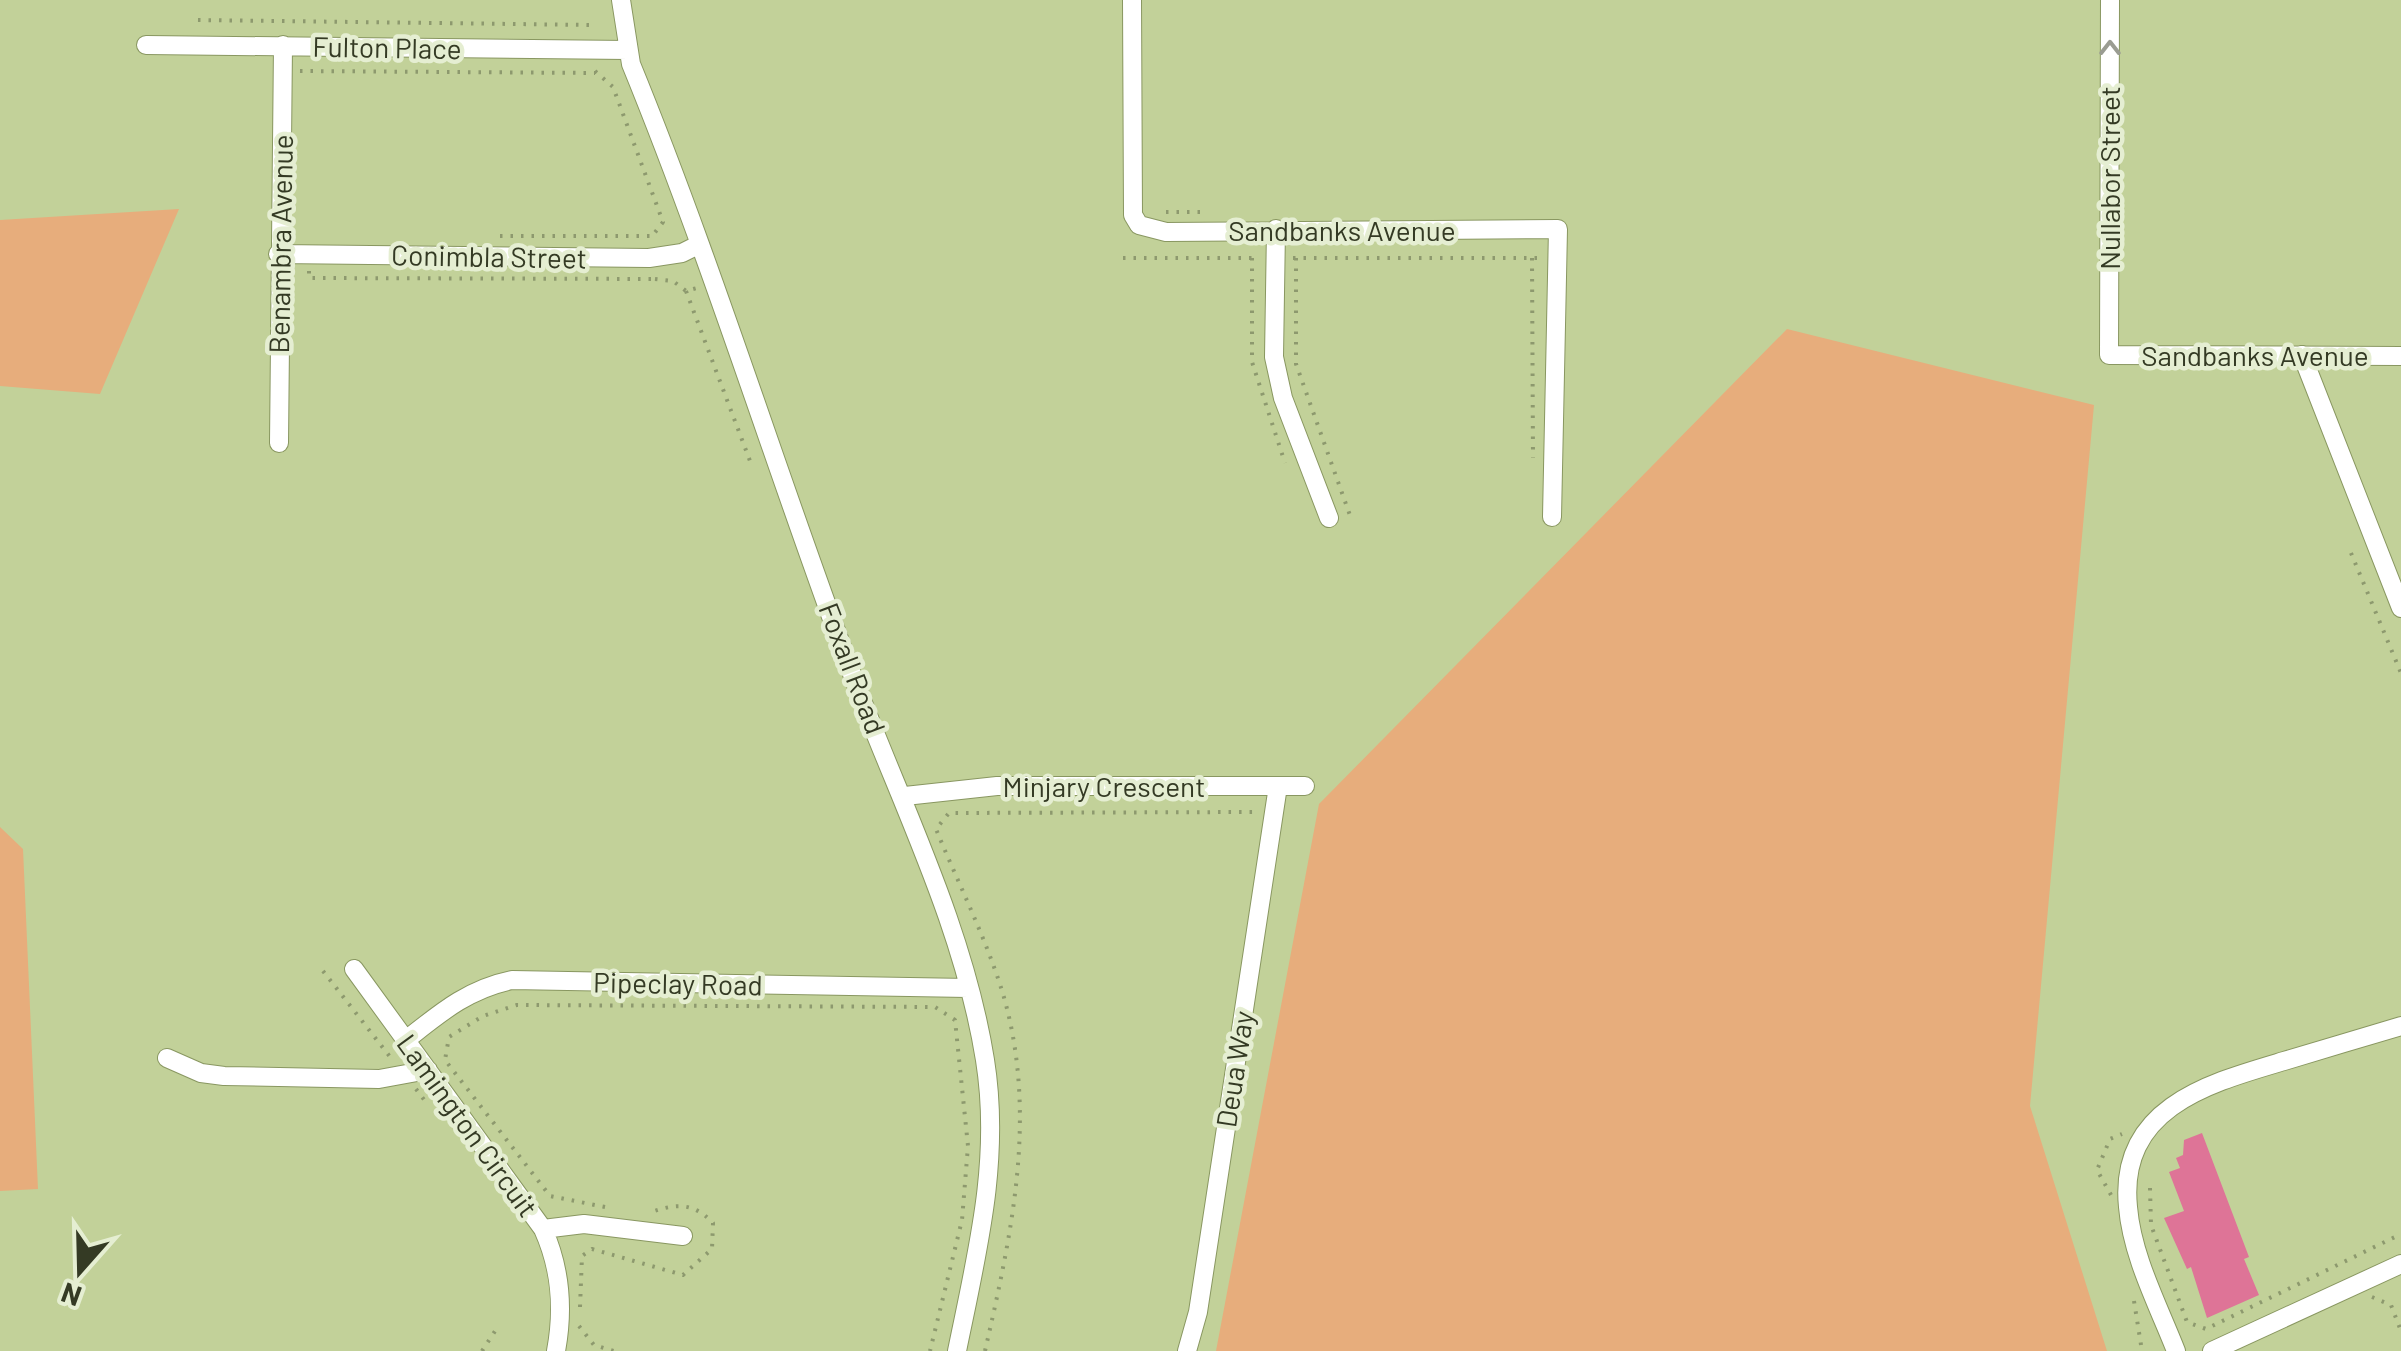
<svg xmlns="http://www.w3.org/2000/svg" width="2401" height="1351" font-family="Barlow,sans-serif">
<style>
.green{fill:#e7ad7c}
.building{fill:#de7497}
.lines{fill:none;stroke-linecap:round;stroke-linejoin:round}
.minor-casing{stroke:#899761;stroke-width:20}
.path{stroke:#8d996e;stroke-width:4;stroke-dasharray:2.5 8;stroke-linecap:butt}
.minor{stroke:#fff;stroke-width:18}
.oneway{stroke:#9a9c92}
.labels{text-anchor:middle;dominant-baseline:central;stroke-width:9;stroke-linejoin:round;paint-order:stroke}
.street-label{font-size:28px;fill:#343a24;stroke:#e5eed2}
</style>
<rect width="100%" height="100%" fill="#c2d199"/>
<path class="green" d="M179,209l-79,185 -100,-8v-166z
M1787,329l307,76 -64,701 77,245h-891l103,-547z
M0,827l23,22 15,340 -38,2z"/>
<path class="building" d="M2202,1133l47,124 -5,2 15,36 -52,23 -16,-51 -4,2 -23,-51 20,-7 -15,-39 11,-4 -4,-10 7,-3 1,-15z"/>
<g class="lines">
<g class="minor-casing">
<path id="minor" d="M621,0l10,64c83,203 147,413 224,618 47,124 109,246 130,378 16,100 -8,193 -28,291
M1132,0l1,215 6,10 27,7 392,-3 -6,288
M2110,0l-1,355 292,1
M146,45l482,5
M1276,229l-2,128 9,41 46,120
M278,254l371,4 33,-5 16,-8
M2302,355l99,253
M279,443l4,-398
M905,796l92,-10h308
M354,969l189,260c18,40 21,79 13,122
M406,1040c34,-27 62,-51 106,-60l456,8
M167,1058l34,15 23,3 155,3 49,-9
M543,1229l41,-5 99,12
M1187,1351l11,-39 80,-526
M2176,1351c-18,-46 -44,-95 -48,-144 -10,-100 82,-124 156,-146 39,-12 78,-23 117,-35
M2212,1351l189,-87"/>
</g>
<path class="path" d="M198,20l395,5
M300,71l295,2
M595,71l18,16 50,135 -10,13
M1166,212h40
M500,236h153
M1123,258h136
M1252,258v104l33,101
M1293,258h246
M1296,258v106l56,157
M1532,258l1,200
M309,271v7l346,1
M655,279l18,2 13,10 11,-3
M686,291l64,170
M2351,553l50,120
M323,971l68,87
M416,1089l12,16
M2150,1188l1,37 36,97 19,7 195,-95
M2111,1195l-14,-25 13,-31 12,-5
M605,1207l-55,-11 -105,-136 4,-23 34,-21 34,-11 418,2 20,13 13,126 -6,74 -32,131
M2372,1297l19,8 10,26
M2134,1301l8,50
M580,1307l2,-51 10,-7 91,26 29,-26 1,-26c-21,-22 -38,-19 -65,-10
M579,1326l15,19 20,6
M482,1351l17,-26
M985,1351c27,-119 53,-237 18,-357 -17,-56 -45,-111 -67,-165l13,-16 306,-1"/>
<use href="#minor" class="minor"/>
</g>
<defs><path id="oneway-chevron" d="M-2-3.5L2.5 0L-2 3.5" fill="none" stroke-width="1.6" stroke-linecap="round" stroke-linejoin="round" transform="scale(2.5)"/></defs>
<use class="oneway" href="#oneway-chevron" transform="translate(2110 48) rotate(-90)"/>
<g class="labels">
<g class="street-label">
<text transform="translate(387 47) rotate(1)">Fulton Place</text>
<text transform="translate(2109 178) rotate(-90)">Nullabor Street</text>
<text x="1342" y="230">Sandbanks Avenue</text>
<text transform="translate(280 244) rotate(-89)">Benambra Avenue</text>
<text transform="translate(489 256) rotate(1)">Conimbla Street</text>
<text x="2255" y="355">Sandbanks Avenue</text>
<text transform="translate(853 668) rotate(69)">Foxall Road</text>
<text x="1104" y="786">Minjary Crescent</text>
<text transform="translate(678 983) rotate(1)">Pipeclay Road</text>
<text transform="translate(1234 1069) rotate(-81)">Deua Way</text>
<text transform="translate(468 1125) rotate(54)">Lamington Circuit</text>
</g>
</g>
<g transform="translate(80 1271) rotate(200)" stroke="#e5eed2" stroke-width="8" paint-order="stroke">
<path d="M0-8L18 38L0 25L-18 38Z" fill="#343a24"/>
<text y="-15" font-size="28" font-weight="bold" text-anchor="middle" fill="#343a24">N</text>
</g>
</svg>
